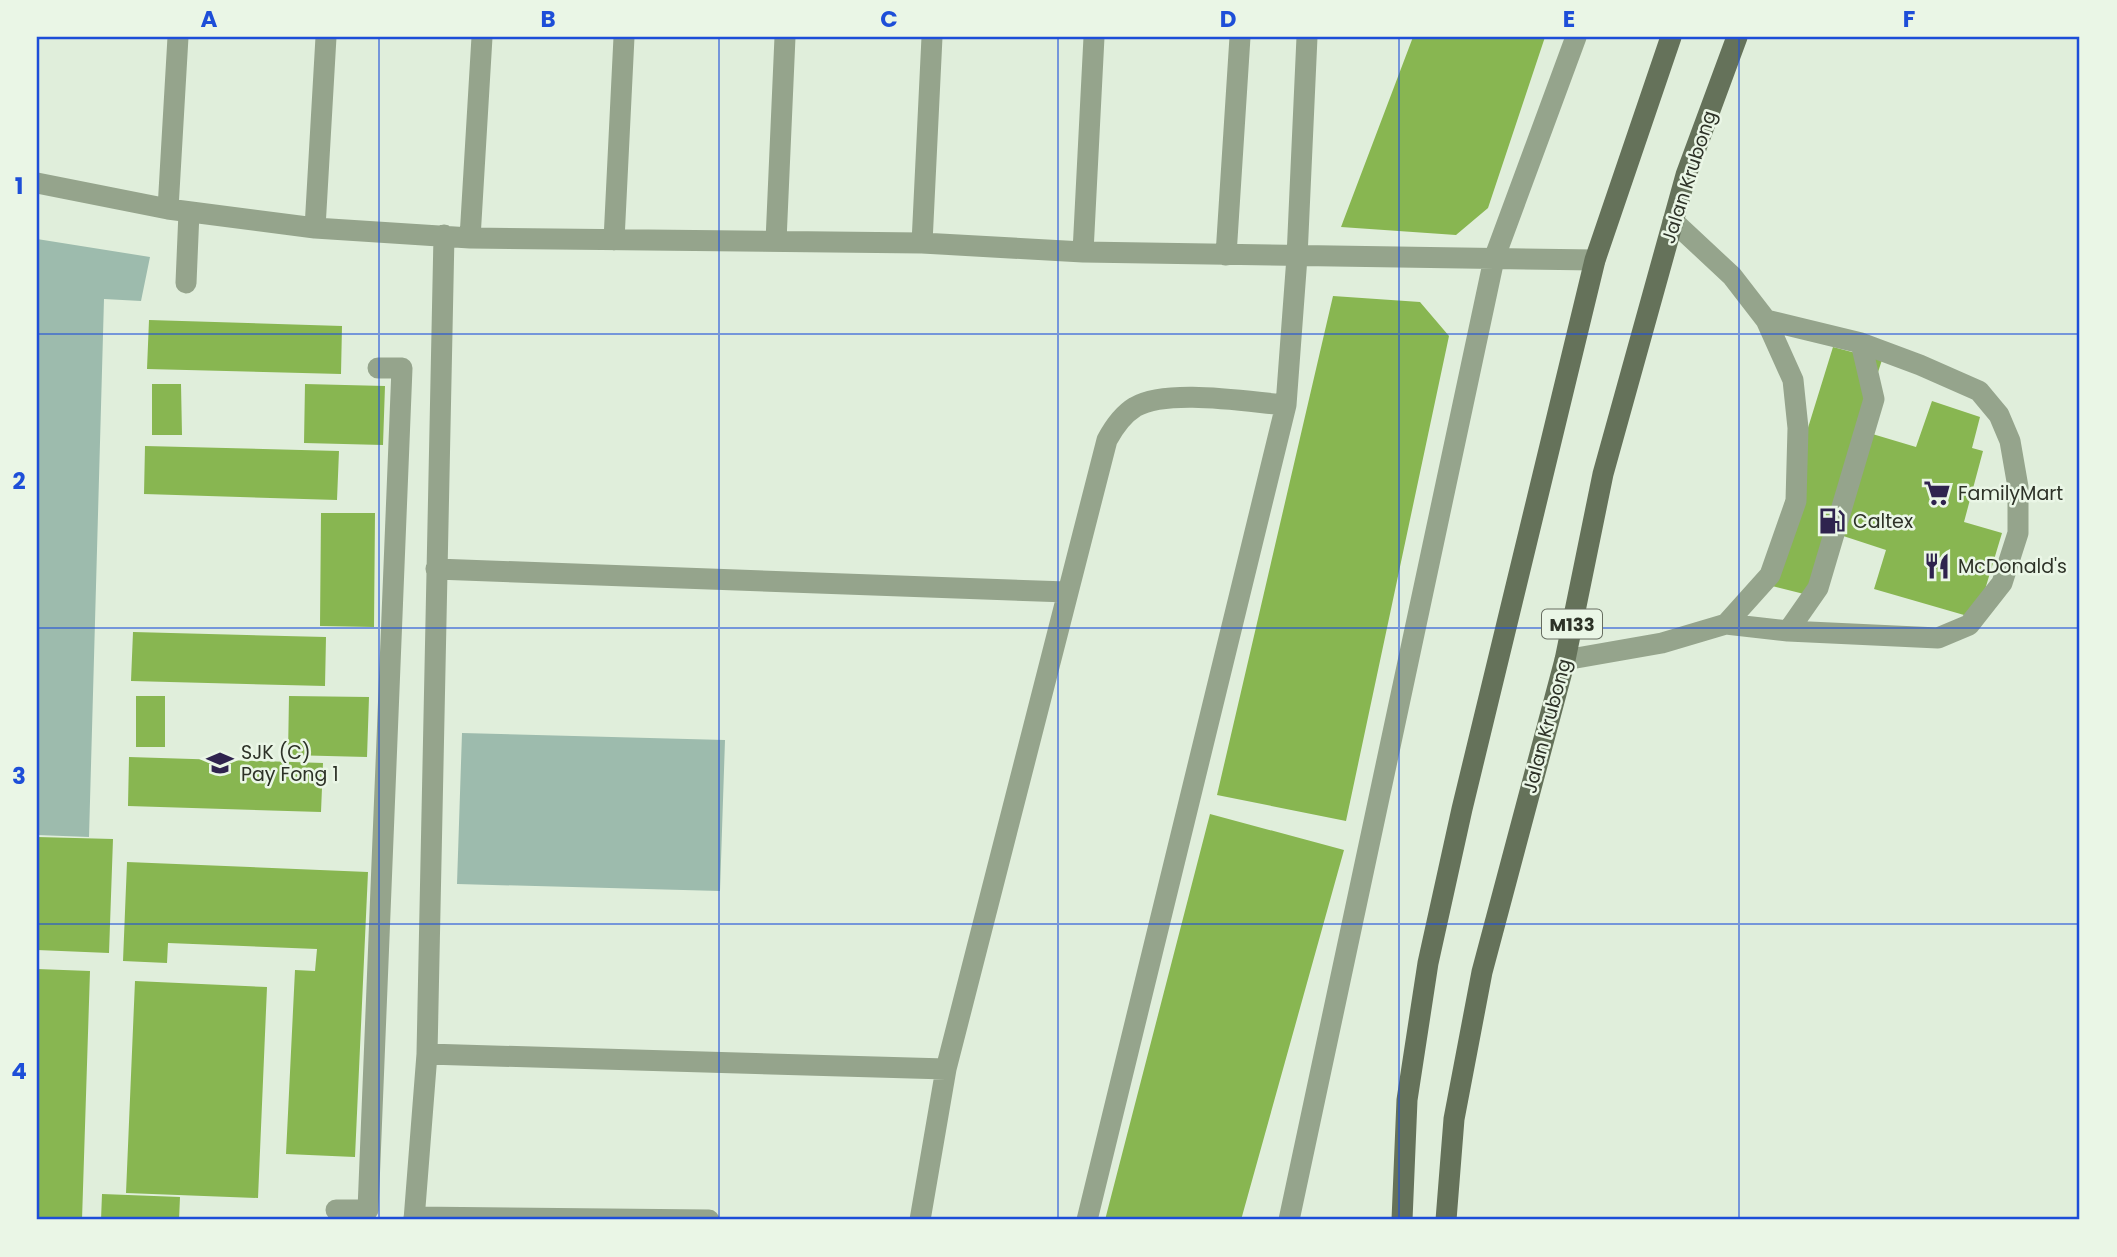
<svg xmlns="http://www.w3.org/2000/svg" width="2117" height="1257" font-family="Poppins,sans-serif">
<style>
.green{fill:#9dbbad}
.building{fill:#88b651}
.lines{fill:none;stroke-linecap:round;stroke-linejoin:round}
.minor{stroke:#95a48c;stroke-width:21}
.major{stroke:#65725a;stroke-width:21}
.grid{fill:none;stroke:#1d4ed8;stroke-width:2;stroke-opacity:0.55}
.labels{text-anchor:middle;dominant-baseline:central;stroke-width:5;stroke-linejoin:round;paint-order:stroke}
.shield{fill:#eaf6e6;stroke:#666d60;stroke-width:2}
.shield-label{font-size:18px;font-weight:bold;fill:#2d3227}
.street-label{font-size:19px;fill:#2d3227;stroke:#eaf6e6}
.poi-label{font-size:19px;fill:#2d3227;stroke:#eaf6e6;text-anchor:start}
.neatline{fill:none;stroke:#1d4ed8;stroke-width:2.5}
.grid-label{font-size:23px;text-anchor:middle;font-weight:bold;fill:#1d4ed8}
</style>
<rect width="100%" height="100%" fill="#e0eedb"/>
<path class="green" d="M37,239l113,18 -9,44 -37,-2 -15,538 -52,-2z
M462,733l263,7 -5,151 -263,-7z"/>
<path class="building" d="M1413,37h132l-57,171 -32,27 -115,-8z
M1333,296l87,6 29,34 -103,485 -129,-26z
M149,320l193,6 -1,48 -194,-5z
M1833,347l49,13 -23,70 57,17 16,-46 48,16 -8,31 11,3 -19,71 38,11 -21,70 -17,12 -90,-26 12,-39 -58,-19 -20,64 -48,-12z
M152,384h29l1,51h-30z
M305,384l80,2 -2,59 -79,-2z
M145,446l194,5 -2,49 -193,-6z
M321,513h54l-1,114 -54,-1z
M133,632l193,5 -1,49 -194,-5z
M136,696h29v51h-29z
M289,696l80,1 -2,60 -79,-2z
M129,757l194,6 -2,49 -193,-6z
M1210,814l134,36 -103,370h-136z
M37,837l76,2 -4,114 -72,-3z
M127,862l241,10 -13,285 -69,-3 9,-184 20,1 2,-22 -149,-6 -1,20 -44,-2z
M37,969l53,2 -8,249h-45z
M135,981l132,6 -9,211 -132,-5z
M102,1194l78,3 -1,23h-78z"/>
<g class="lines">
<path class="minor" d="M37,183l131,26 147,19 155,10 452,5 161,9 512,8
M168,209l10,-172
M315,228l11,-191
M470,238l12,-201
M614,240l10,-203
M776,241l9,-204
M922,243l10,-206
M1083,252l11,-215
M1226,255l14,-218
M186,283l3,-71
M436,569l631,23
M1726,624l62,7 150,7 31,-13 33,-42 16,-50v-46l-8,-46 -11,-26 -20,-24 -59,-26 -59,-22 -95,-23
M1788,631l30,-43 56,-189 -13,-56
M1565,660l97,-17 64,-19 44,-49 26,-74 2,-73 -5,-48 -27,-60 -34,-44 -59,-55
M427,1054l519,15
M336,1210h32l34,-842h-24
M414,1217l295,3
M414,1220l13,-166 17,-819
M920,1220l26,-151 161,-629c7,-13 15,-25 28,-33 33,-19 113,-5 151,-2
M1087,1220l199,-815 11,-148 10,-220
M1289,1220l205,-961 82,-222"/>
<path class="major" d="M1402,1220l5,-120 21,-137 34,-154 133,-549 76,-223
M1446,1220l8,-101 28,-147 83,-312 38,-186 83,-299 51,-138"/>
</g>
<path class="grid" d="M379,37v1183M719,37v1183M1058,37v1183M1399,37v1183M1739,37v1183M37,334h2043M37,628h2043M37,924h2043"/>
<defs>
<g id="supermarket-bare" transform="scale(2.1)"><path d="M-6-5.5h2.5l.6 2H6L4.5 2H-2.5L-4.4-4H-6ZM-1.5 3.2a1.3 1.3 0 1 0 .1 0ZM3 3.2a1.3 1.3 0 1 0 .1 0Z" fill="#2f234e" stroke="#eaf6e6" stroke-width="2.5" paint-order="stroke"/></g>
<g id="fuel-bare" transform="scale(2.1)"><path d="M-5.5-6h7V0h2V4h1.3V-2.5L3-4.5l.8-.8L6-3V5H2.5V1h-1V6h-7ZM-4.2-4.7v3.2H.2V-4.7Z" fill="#2f234e" stroke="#eaf6e6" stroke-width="2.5" paint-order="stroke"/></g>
<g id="restaurant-bare" transform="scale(2.1)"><path d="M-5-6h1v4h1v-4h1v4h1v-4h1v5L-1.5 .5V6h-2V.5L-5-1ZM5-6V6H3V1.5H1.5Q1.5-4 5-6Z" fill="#2f234e" stroke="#eaf6e6" stroke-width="2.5" paint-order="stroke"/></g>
<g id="school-bare" transform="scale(2.1)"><path d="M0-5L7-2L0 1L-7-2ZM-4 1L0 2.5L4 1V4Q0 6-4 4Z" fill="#2f234e" stroke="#eaf6e6" stroke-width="2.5" paint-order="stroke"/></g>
</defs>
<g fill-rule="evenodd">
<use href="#supermarket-bare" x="1937" y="493"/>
<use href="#fuel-bare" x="1832" y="521"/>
<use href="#restaurant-bare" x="1937" y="566"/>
<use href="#school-bare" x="220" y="763"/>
</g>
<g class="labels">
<rect class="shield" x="1542" y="609.5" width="60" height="29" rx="5"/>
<g class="shield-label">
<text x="1572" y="624">M133</text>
</g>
<g class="street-label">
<text transform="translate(1689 177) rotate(-72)">Jalan Krubong</text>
<text transform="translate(1547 726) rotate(-75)">Jalan Krubong</text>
</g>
<g class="poi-label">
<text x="1958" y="493">FamilyMart</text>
<text x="1853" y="521">Caltex</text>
<text x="1958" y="566">McDonald's</text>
<text x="241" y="752">SJK (C)<tspan x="241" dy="22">Pay Fong 1</tspan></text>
</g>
</g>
<rect width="2117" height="1257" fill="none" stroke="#eaf6e6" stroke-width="77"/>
<rect x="38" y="38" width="2040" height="1180" class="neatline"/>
<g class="grid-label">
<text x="209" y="27">A</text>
<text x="548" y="27">B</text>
<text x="889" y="27">C</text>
<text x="1228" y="27">D</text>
<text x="1569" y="27">E</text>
<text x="1909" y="27">F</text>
<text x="19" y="194">1</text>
<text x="19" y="489">2</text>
<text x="19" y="784">3</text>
<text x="19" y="1079">4</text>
</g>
</svg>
